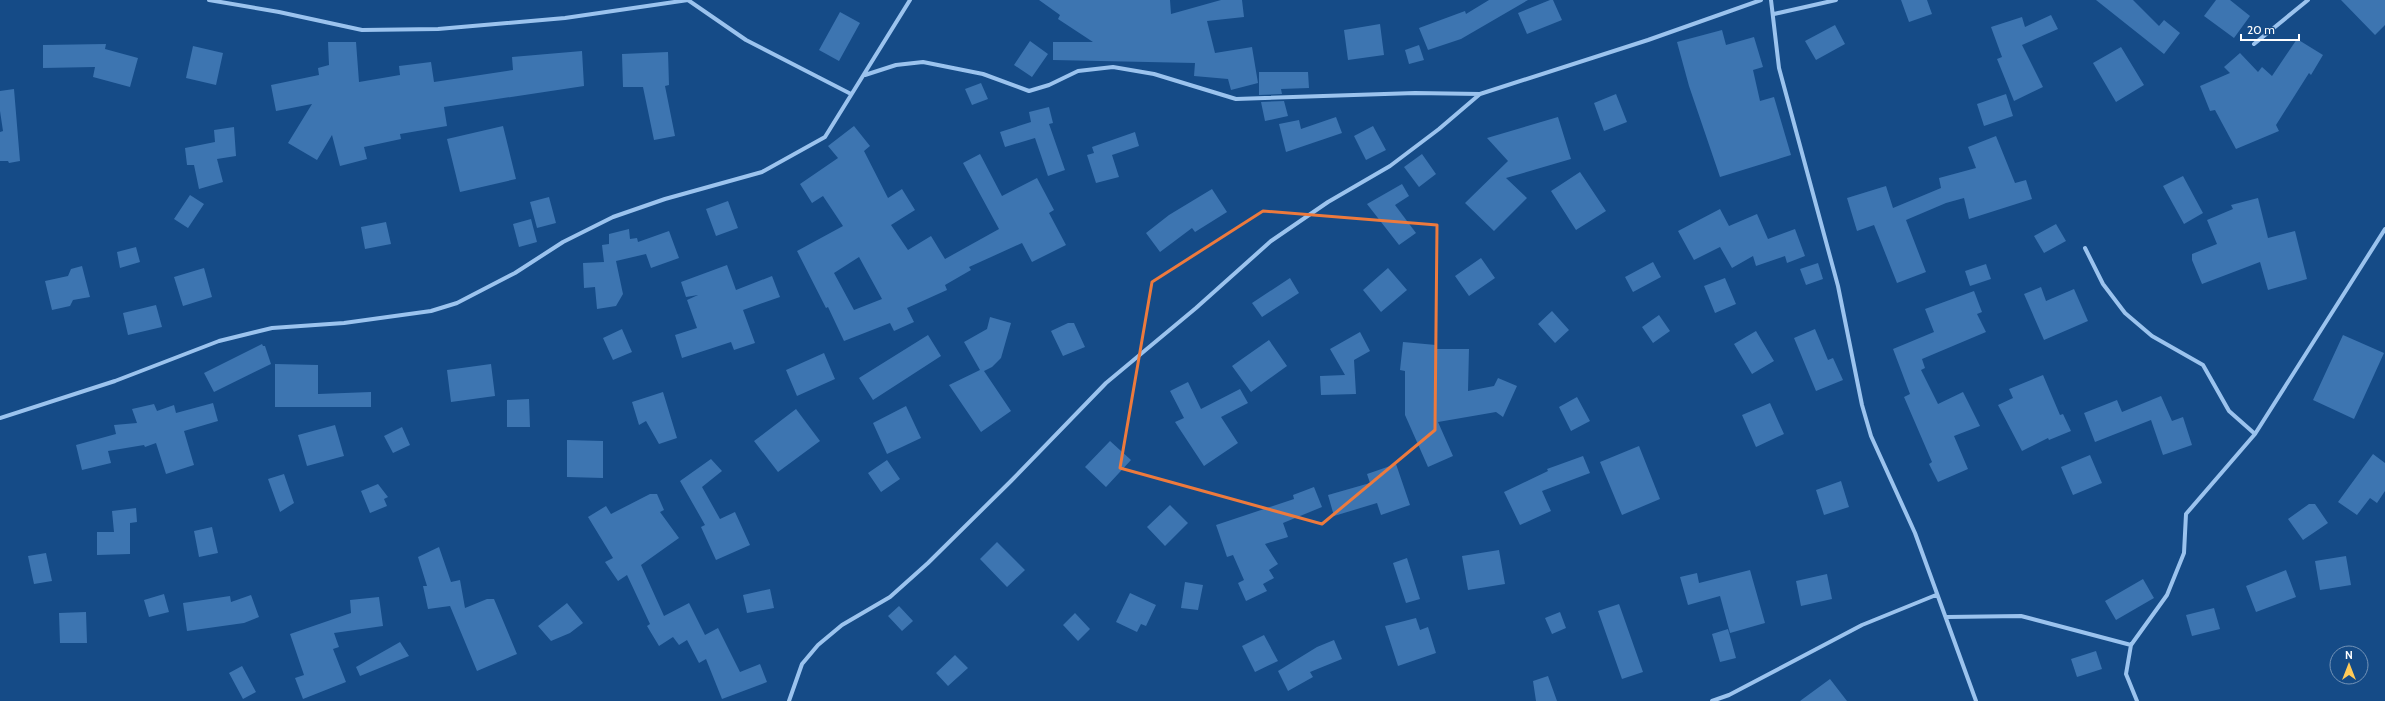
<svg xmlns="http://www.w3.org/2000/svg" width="2385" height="701" font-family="Cabin,sans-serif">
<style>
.building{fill:#3d75b1;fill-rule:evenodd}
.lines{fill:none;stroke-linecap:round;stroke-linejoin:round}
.street{stroke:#9bc3ee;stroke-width:4}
.marked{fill:none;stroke:#ed7a3d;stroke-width:3;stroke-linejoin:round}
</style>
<rect width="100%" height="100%" fill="#154b87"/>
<path class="building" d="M1039,0h131l1,14 50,-14h21l2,17 -37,4 8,32 37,-6 6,36 -27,7 -3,-11 -34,-3 1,-13 -142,-3v-18h40l-35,-23 2,-4z
M1489,0h39l-67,39 -33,11 -9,-22 46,-17 1,3z
M1550,0h3l9,20 -35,14 -9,-21z
M1901,0h26l5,14 -23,8z
M2096,0h37l26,26 5,-6 16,13 -16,21z
M2216,0h14l20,16 -16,22 -30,-22z
M2341,0h44v25l-10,10z
M840,12l20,11 -21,38 -20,-11z
M2051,15l7,14 -36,16 21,42 -29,14 -17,-42 5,-2 -11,-30 31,-10 3,10z
M1380,24l4,31 -36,5 -4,-30z
M1835,25l10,19 -29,16 -11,-19z
M1722,30l4,15 28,-8 9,30 -10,3 7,31 14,-4 17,58 -71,22 -31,-91 -12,-44z
M2297,39l26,16 -12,20 -2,-2 -33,52 3,6 -43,18 -21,-39 -5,1 -10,-25 30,-13 -6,-6 16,-14 18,19 4,-5 10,9z
M1030,41l18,13 -16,23 -18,-12z
M328,42h28l3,40 41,-7 -1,-9 32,-4 3,20 79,-12 -1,-13 70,-6 2,35 -140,21 3,19 -47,8 1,5 -37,8 3,12 -27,7 -8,-31 -15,25 -29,-17 24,-39 -36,7 -5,-26 48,-10 -1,-7 11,-3z
M106,44l-1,5 33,9 -8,29 -37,-10 2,-10 -52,1v-23z
M1419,45l5,15 -15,4 -4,-14z
M193,46l30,7 -7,32 -30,-7z
M2121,47l23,38 -28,17 -23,-39z
M668,52l1,33 -4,1 10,50 -21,4 -11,-53h-20l-1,-33z
M1259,72h49l1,16 -28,1 1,5 -23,1z
M981,83l7,16 -16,6 -7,-16z
M14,89l6,72 -11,2 -1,-2h-8v-29l3,-1 -3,-20v-20z
M1616,94l11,28 -23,9 -10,-28z
M2006,94l7,22 -29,10 -7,-22z
M1284,101l4,15 -23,5 -4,-19z
M1049,107l4,16 -4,1 16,46 -17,6 -13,-38 -30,9 -5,-15 31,-10 -2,-10z
M1336,117l6,16 -56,19 -7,-28 20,-4 2,9z
M1558,117l13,42 -65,19 21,20 -33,33 -29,-28 43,-42 -21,-23z
M503,126l13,53 -56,13 -13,-53z
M854,126l16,20 -6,5 24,47 14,-9 13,21 -24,15 17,25 23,-14 14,23 54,-30 -36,-66 17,-9 22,42 35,-18 17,32 -5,3 17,32 -34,17 -10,-19 -53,24 2,3 -26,15 2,5 -40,18 7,14 -20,9 -4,-8 -46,18 -16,-34 -2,1 -29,-57 46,-25 -20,-30 -11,7 -12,-19 38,-26 -10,-12zM859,257l23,42 -28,11 -20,-37z
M1373,126l13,24 -20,10 -12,-24z
M234,127l2,29 -19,3 6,23 -24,7 -5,-24h-7l-2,-17 30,-6 -1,-12z
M1135,132l4,14 -27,9 7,22 -23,6 -9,-28 7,-2 -2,-6z
M1996,136l19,47 11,-3 6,19 -63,20 -5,-21 -18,5 -40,17 20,52 -29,11 -23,-58 -17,6 -10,-33 39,-12 7,22 48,-20 -2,-10 37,-10 -8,-21z
M1422,154l14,20 -17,13 -15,-20z
M1580,172l26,39 -30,19 -25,-39z
M2183,176l20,37 -19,11 -21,-38z
M1402,184l7,12 -14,9 21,28 -17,12 -32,-41z
M1212,189l15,23 -32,20 -3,-4 -32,24 -14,-19 23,-18z
M190,195l14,9 -16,24 -14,-9z
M549,197l7,26 -19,5 -7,-26z
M2258,198l10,40 27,-7 12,48 -39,11 -8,-28 -58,22 -10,-24v-6l25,-10 -10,-24 26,-11 -2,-4z
M728,201l10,27 -22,8 -10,-27z
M1720,209l9,17 28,-12 11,25 27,-10 10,27 -18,7 -2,-7 -29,10 -3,-10 -21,12 -12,-21 -26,13 -16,-29z
M531,219l6,23 -18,5 -6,-23z
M386,222l5,22 -26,5 -4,-22z
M2056,224l10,17 -22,12 -10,-17z
M629,229l1,10 7,-1 1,4 31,-11 10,27 -28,10 -5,-14 -30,7 7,33 -7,12 -19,3 -2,-22 -11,1 -1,-25 21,-1 -2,-17 7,-1v-10z
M136,247l4,15 -20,6 -3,-16z
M1481,258l14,20 -26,18 -14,-20z
M1653,262l8,15 -28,15 -8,-15z
M1818,263l5,16 -17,6 -6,-16z
M1986,264l5,15 -21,7 -5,-15z
M727,265l9,25 36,-14 8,21 -37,13 12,33 -21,7 -3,-8 -49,16 -7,-23 22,-7 -10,-28 11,-5 -12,2 -5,-15z
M82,266l8,31 -17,3 -3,6 -18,4 -7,-29 23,-5 3,-7z
M204,268l8,29 -29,9 -9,-29z
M1388,268l19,22 -26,22 -18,-22z
M1290,278l9,15 -37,24 -10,-14z
M1725,278l11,26 -21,9 -11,-27z
M2041,287l5,14 28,-12 14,32 -44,19 -20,-46z
M1974,291l8,21 -5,2 9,18 -64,27 3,9 -4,2 17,34 25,-12 17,34 -26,10 14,33 -30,13 -9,-18 3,-2 -28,-65 6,-3 -17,-45 41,-17 -9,-23z
M156,305l6,22 -34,8 -5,-22z
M1552,311l17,19 -14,13 -17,-19z
M1659,315l11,16 -17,12 -11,-16z
M990,317l21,6 -10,35 -9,9 -8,4 27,40 -30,21 -32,-47 31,-15 -16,-28 23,-13z
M1068,323h6l11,24 -22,9 -12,-25z
M622,329l10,23 -19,8 -10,-22z
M1815,329l13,31 5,-2 10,22 -27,11 -22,-53z
M1756,331l18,30 -22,13 -18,-30z
M1360,332l10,19 -16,9 2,34 -35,1 -1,-19 25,-1 -15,-26z
M928,335l13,21 -68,44 -14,-22z
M2343,335l41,18 -30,66 -41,-19z
M1269,340l18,26 -36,26 -19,-26z
M1403,342l33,3 -1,4h34l-1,42 26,-5 4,-8 19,8 -14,31 -7,-5 -58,10 15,34 -25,11 -23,-52v-44l-5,-1z
M262,344l1,2h2l6,18 -57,28 -10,-19z
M824,353l11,26 -38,17 -11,-26z
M275,364l43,1v29l53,-2v15h-96z
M491,364l4,32 -44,6 -4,-32z
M2043,375l17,40 3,-1 8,17 -22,9 -1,-2 -26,13 -24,-46 15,-7 -4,-9z
M1188,382l13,27 39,-20 8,14 -27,14 17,26 -34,23 -29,-44 9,-4 -14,-27z
M663,392l14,46 -18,6 -13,-23 -7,4 -7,-23z
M2161,396l11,25 11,-4 9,28 -29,10 -12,-35 -56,22 -11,-29 33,-13 5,12z
M1577,397l13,24 -19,10 -12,-24z
M529,399l1,28h-23v-27z
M213,403l5,18 -34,10 10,34 -28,9 -10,-31 -11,4 -1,-2 -36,6 3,12 -29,7 -6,-25 40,-11 -2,-9 23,-2 -5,-14 22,-5 3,7 17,-6 2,8z
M1770,403l14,31 -28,13 -14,-32z
M906,406l15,32 -34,16 -14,-31z
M796,409l24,32 -42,31 -24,-31z
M335,425l9,31 -37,10 -9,-31z
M402,427l8,18 -17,8 -9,-17z
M567,440l36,1v37l-36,-1z
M1110,441l21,19 -25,27 -21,-20z
M1639,446l21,53 -38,16 -22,-53z
M2373,454l12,9v28l-8,12 -7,-5 -13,17 -19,-13z
M2090,455l12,28 -29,12 -12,-28z
M1583,456l7,17 -48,18 9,20 -31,14 -16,-33 44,-21 -1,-2z
M711,459l11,12 -20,16 18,32 15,-7 15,33 -34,15 -15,-33 4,-2 -25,-44z
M887,460l13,19 -19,13 -13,-19z
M1396,464l14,41 -29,10 -4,-12 -43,13 -6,-21 42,-12 -3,-9z
M284,474l10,29 -14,9 -12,-33z
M1841,481l8,26 -25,8 -8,-25z
M378,484l10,13 -4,2 3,7 -17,7 -9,-22z
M1314,487l8,20 -39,16 5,14 -23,7 13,20 -9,6 5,8 -11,6 4,7 -21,10 -8,-18 6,-3 -11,-25 -6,2 -11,-32 78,-26 -1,-4z
M650,494h7l7,16 -4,2 19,26 -38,27 23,51 25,-13 16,32 13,-7 22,44 20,-8 7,18 -45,17 -16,-40 -7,4 -12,-23 -8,5 -6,-8 -14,9 -12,-20 3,-2 -23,-49 -9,6 -13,-19 8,-4 -25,-41 18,-11 5,8z
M2309,504h6l13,19 -25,17 -15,-21z
M1170,505l18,18 -23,23 -18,-19z
M136,508l1,14 -7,1v31l-33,1v-23h17l-2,-21z
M212,527l6,26 -19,4 -5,-26z
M997,542l28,28 -18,17 -27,-28z
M439,547l12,35 9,-2 5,28 22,-9h7l23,55 -40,17 -27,-65 -22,3 -5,-23h4l-9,-29z
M1499,550l6,34 -37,6 -6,-34z
M46,553l6,28 -18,3 -6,-28z
M2346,556l5,29 -31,5 -5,-29z
M1407,558l13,41 -14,4 -13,-40z
M1750,570l15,53 -35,10 -10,-37 -32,9 -8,-28 17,-4 2,10z
M2286,570l10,27 -40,15 -10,-26z
M1827,574l5,25 -31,7 -5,-25z
M2143,579l11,19 -38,22 -11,-19z
M1185,582l18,3 -5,25 -17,-2z
M770,589l4,19 -27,5 -4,-18z
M1130,593l26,12 -10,21 -5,-2 -4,8 -21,-10z
M164,594l5,18 -20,5 -5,-17z
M251,595l8,22 -15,6 -57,8 -4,-28 47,-7 1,6z
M379,597l4,29 -49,7 5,14 -6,2 13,33 -43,17 -8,-21 9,-3 -14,-41 61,-21 -1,-13z
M567,603l16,20 -13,10 -19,8 -13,-15z
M1619,604l24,68 -21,7 -24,-68z
M899,606l14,15 -11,10 -14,-15z
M2214,608l6,21 -28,7 -6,-21z
M86,612l1,31h-27l-1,-30z
M1560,612l6,16 -14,6 -7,-16z
M1075,613l15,16 -12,12 -15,-16z
M1416,618l4,12 8,-3 8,26 -38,13 -13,-40z
M1728,629l8,29 -16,4 -8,-28z
M1264,635l14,26 -23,11 -13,-26z
M1334,640l8,19 -32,13 3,5 -25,14 -10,-20 39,-24z
M400,642l9,14 -49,20 -4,-9z
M2096,651l6,18 -25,8 -6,-18z
M955,655l13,13 -20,18 -12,-13z
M242,666l14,26 -13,7 -14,-26z
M1548,676l9,25h-21l-3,-20z
M1830,679l17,22h-47z"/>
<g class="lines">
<path class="street" d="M209,0l70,12 83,18 76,-1 127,-11 123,-18
M688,0l58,40 105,54
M1771,0l8,68 59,218 24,119 9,31 44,97 61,168
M1774,14l62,-14
M2254,44l54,-44
M865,75l31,-10 27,-3 60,12 46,17 20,-6 29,-14 35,-4 41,7 82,25 179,-6 65,1 168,-54 113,-40
M2085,248l18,36 22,29 27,23 51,29 26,46 26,23
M0,418l115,-37 104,-40 53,-13 72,-5 87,-12 26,-8 58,-30 48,-31 50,-25 52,-18 97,-27 63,-35 85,-137
M1947,617l74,-1 110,29
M789,701l13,-37 16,-19 24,-20 48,-28 38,-34 83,-82 95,-98 90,-75 75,-67 57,-39 62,-36 49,-37 41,-35
M1712,701l17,-6 133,-70 74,-30
M2137,701l-11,-27 5,-29 36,-50 17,-42 2,-39 69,-80 130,-205"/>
</g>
<path class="marked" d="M1263,211l174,14 -2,205 -113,94 -202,-56 32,-186z"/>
<g transform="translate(2349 665)"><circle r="19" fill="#154b87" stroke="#7393b7"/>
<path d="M0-3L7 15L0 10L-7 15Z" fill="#ffca58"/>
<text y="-6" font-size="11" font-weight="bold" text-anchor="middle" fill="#ffffff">N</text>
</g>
<path d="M2241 34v6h58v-6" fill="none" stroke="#ffffff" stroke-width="2"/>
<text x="2247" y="34" font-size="12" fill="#ffffff" stroke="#154b87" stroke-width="3" paint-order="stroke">20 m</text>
</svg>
